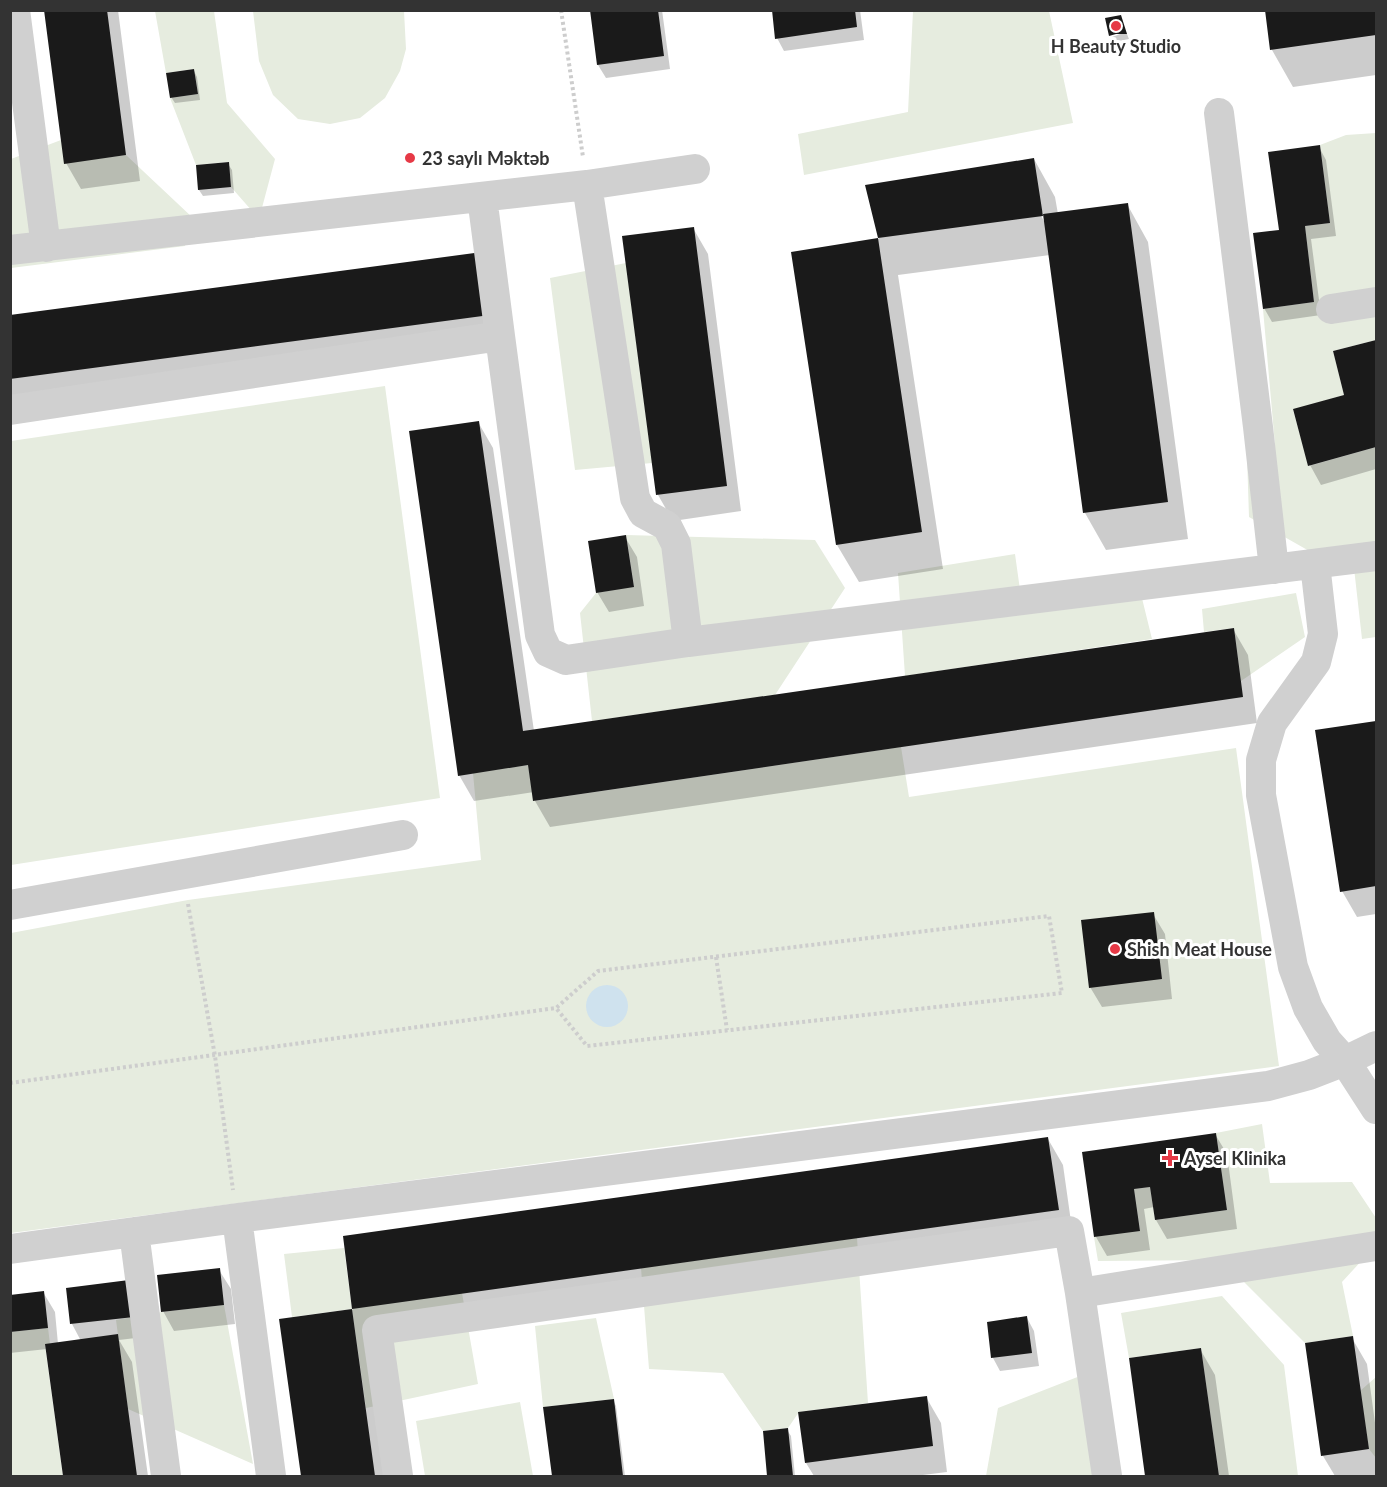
<svg xmlns="http://www.w3.org/2000/svg" width="1387" height="1487" font-family="Lato,sans-serif">
<style>
.green{fill:#e6ecdf}
.water{fill:#cfe2ee}
.shadow{fill:#0003;fill-rule:evenodd}
.building{fill:#1a1a1a}
.lines{fill:none;stroke-linecap:round;stroke-linejoin:round}
.path{stroke:#cdcdcd;stroke-width:4;stroke-dasharray:3 3;stroke-linecap:butt}
.minor{stroke:#d0d0d0;stroke-width:30}
.poi-dot{fill:#e63946;stroke:#fff;stroke-width:2}
.labels{text-anchor:middle;dominant-baseline:central;stroke-width:6;stroke-linejoin:round;paint-order:stroke}
.poi-label{font-size:18px;font-weight:bold;fill:#333;stroke:#fff;text-anchor:start}
</style>
<rect width="100%" height="100%" fill="#fff"/>
<path class="green" d="M155,11h59l13,92 48,56 -16,60 -28,-32 -2,-25 -33,3 -26,-67 28,-4 -4,-25 -28,4z
M253,11h151l2,38 -6,22 -15,27 -25,20 -30,6 -32,-5 -25,-24 -14,-34z
M913,11h136l24,112 -269,52 -6,-41 110,-22z
M1376,133v207l-43,11 11,44 -51,15 16,56 67,-19v98l-65,7 -62,-35 -2,-61 28,-11 -12,-136 51,-7 -9,-76 25,-3 -10,-78 26,-10z
M61,140l4,23 61,-8 67,63 -8,28 -174,22v-109z
M626,263l26,200 -77,7 -25,-192z
M385,386l55,412 -429,67v-424z
M626,535l189,5 30,48 -70,107 -183,26 -12,-108 16,-20 38,-7z
M1015,554l6,43 117,-15 14,57 -247,37 -7,-103z
M1376,565v72l-14,2 -8,-71z
M1296,593l9,44 -64,44 -7,-53 -30,4 -2,-23z
M901,747l8,50 327,-49 43,318 -1268,167v-300l177,-33 293,-40 -8,-87 55,-8 6,36z
M1262,1124l8,59 82,-1 24,36v27l-34,37 11,54 -48,7 -83,-83 -124,1 -4,-24 46,-7 -6,-41 16,-2 5,33 72,-10 -11,-77z
M857,1238l11,165 -69,9 -11,16 -25,3 -40,-58 -74,-4 -8,-101z
M344,1248l8,60 110,-15 16,91 -112,24 -14,-99 -60,8 -8,-63z
M1222,1296l62,69 14,111h-79l-18,-128 -72,10 -8,-45z
M224,1305l29,159 -125,-55 -12,-89 45,-8z
M596,1318l18,81 -71,8 -8,-81z
M48,1328l2,16 -5,1 18,131h-52l-1,-144z
M1080,1376l13,100h-107l12,-68z
M1376,1377v81l-7,-9 -9,-58z
M520,1402l13,74h-108l-9,-55z"/>
<path class="water" d="M586 1006a21 21 0 1 1 42 0a21 21 0 1 1-42 0Z"/>
<path class="shadow" d="M46,10h72l22,171 -59,8 -15,-26z
M591,10h71l8,59 -64,9 -8,-13z
M773,10h87l4,30 -80,11 -7,-13z
M1267,10h109v65l-83,12 -21,-37z
M1120,17l9,22 -15,3 -2,-5 11,-4z
M194,71l3,6 3,23 -25,3 -4,-6z
M1319,147l7,13 10,76 -25,3 10,76 -49,7 -8,-14 17,-77z
M1034,159l21,38 3,17 69,-10 21,38 40,297 -82,11 -21,-37 -35,-258 -152,20 45,294 -84,13 -22,-37 -44,-292 86,-14 -12,-53zM1041,209l4,8v6l-7,-13z
M228,164l4,6 2,23 -31,3 -4,-6 -2,-23z
M693,228l15,26 33,257 -68,10 -15,-26z
M481,254l23,87 -494,65v-89z
M1376,342v127l-55,16 -11,-20 36,-69 -11,-44z
M478,422l15,26 41,283 699,-102 15,26 9,68 -707,104 -15,-26 -1,-9 -60,9 -15,-26z
M625,537l12,20 7,49 -35,6 -12,-20z
M1376,722v192l-19,3 -15,-26 -25,-159z
M1153,914l12,20 7,65 -70,8 -12,-20z
M1215,1134l12,20 10,75 -70,10 -11,-19 -2,-13 -10,2 6,41 -43,6 -11,-19 -12,-84z
M1048,1139l15,26 10,71 -707,98 19,142h-83l-21,-156 72,-10 -8,-73z
M219,1270l12,19 4,35 -61,7 -11,-20z
M128,1282l16,55 -25,3 13,22 16,114h-84l-17,-127 -37,4v-57l33,-4 12,20 3,32 23,-3 -9,-17 -4,-35z
M1027,1318l7,13 5,35 -39,5 -7,-13 -4,-35z
M1352,1338l15,26 9,66v46h-41l-12,-20 -17,-112z
M1200,1349l15,26 14,101h-83l-16,-117z
M926,1397l15,26 6,49 -32,4h-101l-8,-13z
M613,1400l3,6 9,70h-72l-8,-67z
M787,1430l4,6 4,40h-26l-5,-44z"/>
<path class="building" d="M44,10h63l19,145 -62,9z
M590,10h68l6,46 -67,9z
M772,10h83l2,17 -82,12z
M1265,10h111v25l-106,15z
M1121,15l6,19h-11l-7,2 -4,-18z
M194,69l4,25 -28,4 -4,-25z
M1320,145l10,78 -25,3 9,76 -51,7 -10,-76 26,-3 -11,-78z
M1034,158l9,58 -165,22 -13,-53z
M229,162l2,25 -33,3 -2,-25z
M1128,203l40,299 -85,11 -40,-299z
M694,227l33,259 -71,9 -34,-259z
M878,238l44,294 -86,13 -45,-293z
M482,252l8,63 -480,64v-64z
M1376,340v107l-68,19 -15,-57 51,-14 -11,-44z
M479,421l44,310 711,-103 9,69 -710,104 -5,-36 -70,11 -49,-345z
M626,535l8,52 -38,6 -8,-52z
M1376,721v165l-36,6 -25,-162z
M1154,912l8,67 -73,9 -8,-68z
M1216,1133l11,77 -72,10 -5,-33 -16,2 6,42 -46,6 -12,-85z
M1048,1137l11,73 -707,99 -9,-73z
M220,1268l4,37 -63,7 -4,-37z
M129,1280l5,37 -64,7 -4,-36z
M44,1291l4,37 -38,4v-37z
M352,1309l23,167h-74l-22,-157z
M1027,1316l5,37 -41,5 -4,-36z
M118,1334l19,142h-74l-18,-132z
M1353,1336l16,113 -48,7 -16,-113z
M1201,1348l18,128h-74l-16,-118z
M927,1396l6,50 -128,17 -7,-51z
M614,1399l9,77h-71l-9,-69z
M788,1428l5,48h-26l-4,-45z"/>
<g class="lines">
<path class="path" d="M561,10l22,147
M188,904l27,152 18,134
M716,957l11,73
M10,1083l546,-75 42,-37 451,-55 13,77 -475,53 -31,-38"/>
<path class="minor" d="M15,10l31,237
M1219,113l39,314 16,142
M587,185l108,-16
M10,250l577,-65 48,313 8,15 24,13 9,18 12,98
M1331,309l45,-7
M500,336l40,299 8,17 18,8 122,-18 688,-86
M10,410l490,-74 -18,-139
M1315,564l8,70 -7,28 -44,61 -11,37v35l32,172 15,41 19,33 18,20 31,48
M10,905l393,-70
M237,1218l34,258
M134,1232l32,244
M10,1249l227,-31 1031,-132 41,-11 36,-14 31,-15
M398,1476l-21,-146 692,-99 11,62
M1107,1476l-27,-183 296,-47"/>
</g>
<g class="poi-dot">
<circle cx="1116" cy="26" r="6"/>
<circle cx="410" cy="158" r="6"/>
<circle cx="1115" cy="949" r="6"/>
<path d="M1167 1149h6v6h6v6h-6v6h-6v-6h-6v-6h6z"/>
</g>
<g class="labels">
<g class="poi-label">
<text x="1116" y="46" text-anchor="middle">H Beauty Studio</text>
<text x="422" y="158">23 saylı Məktəb</text>
<text x="1127" y="949">Shish Meat House</text>
<text x="1184" y="1158">Aysel Klinika</text>
</g>
</g>
<rect width="1387" height="1487" fill="none" stroke="#333333" stroke-width="24"/>
</svg>
